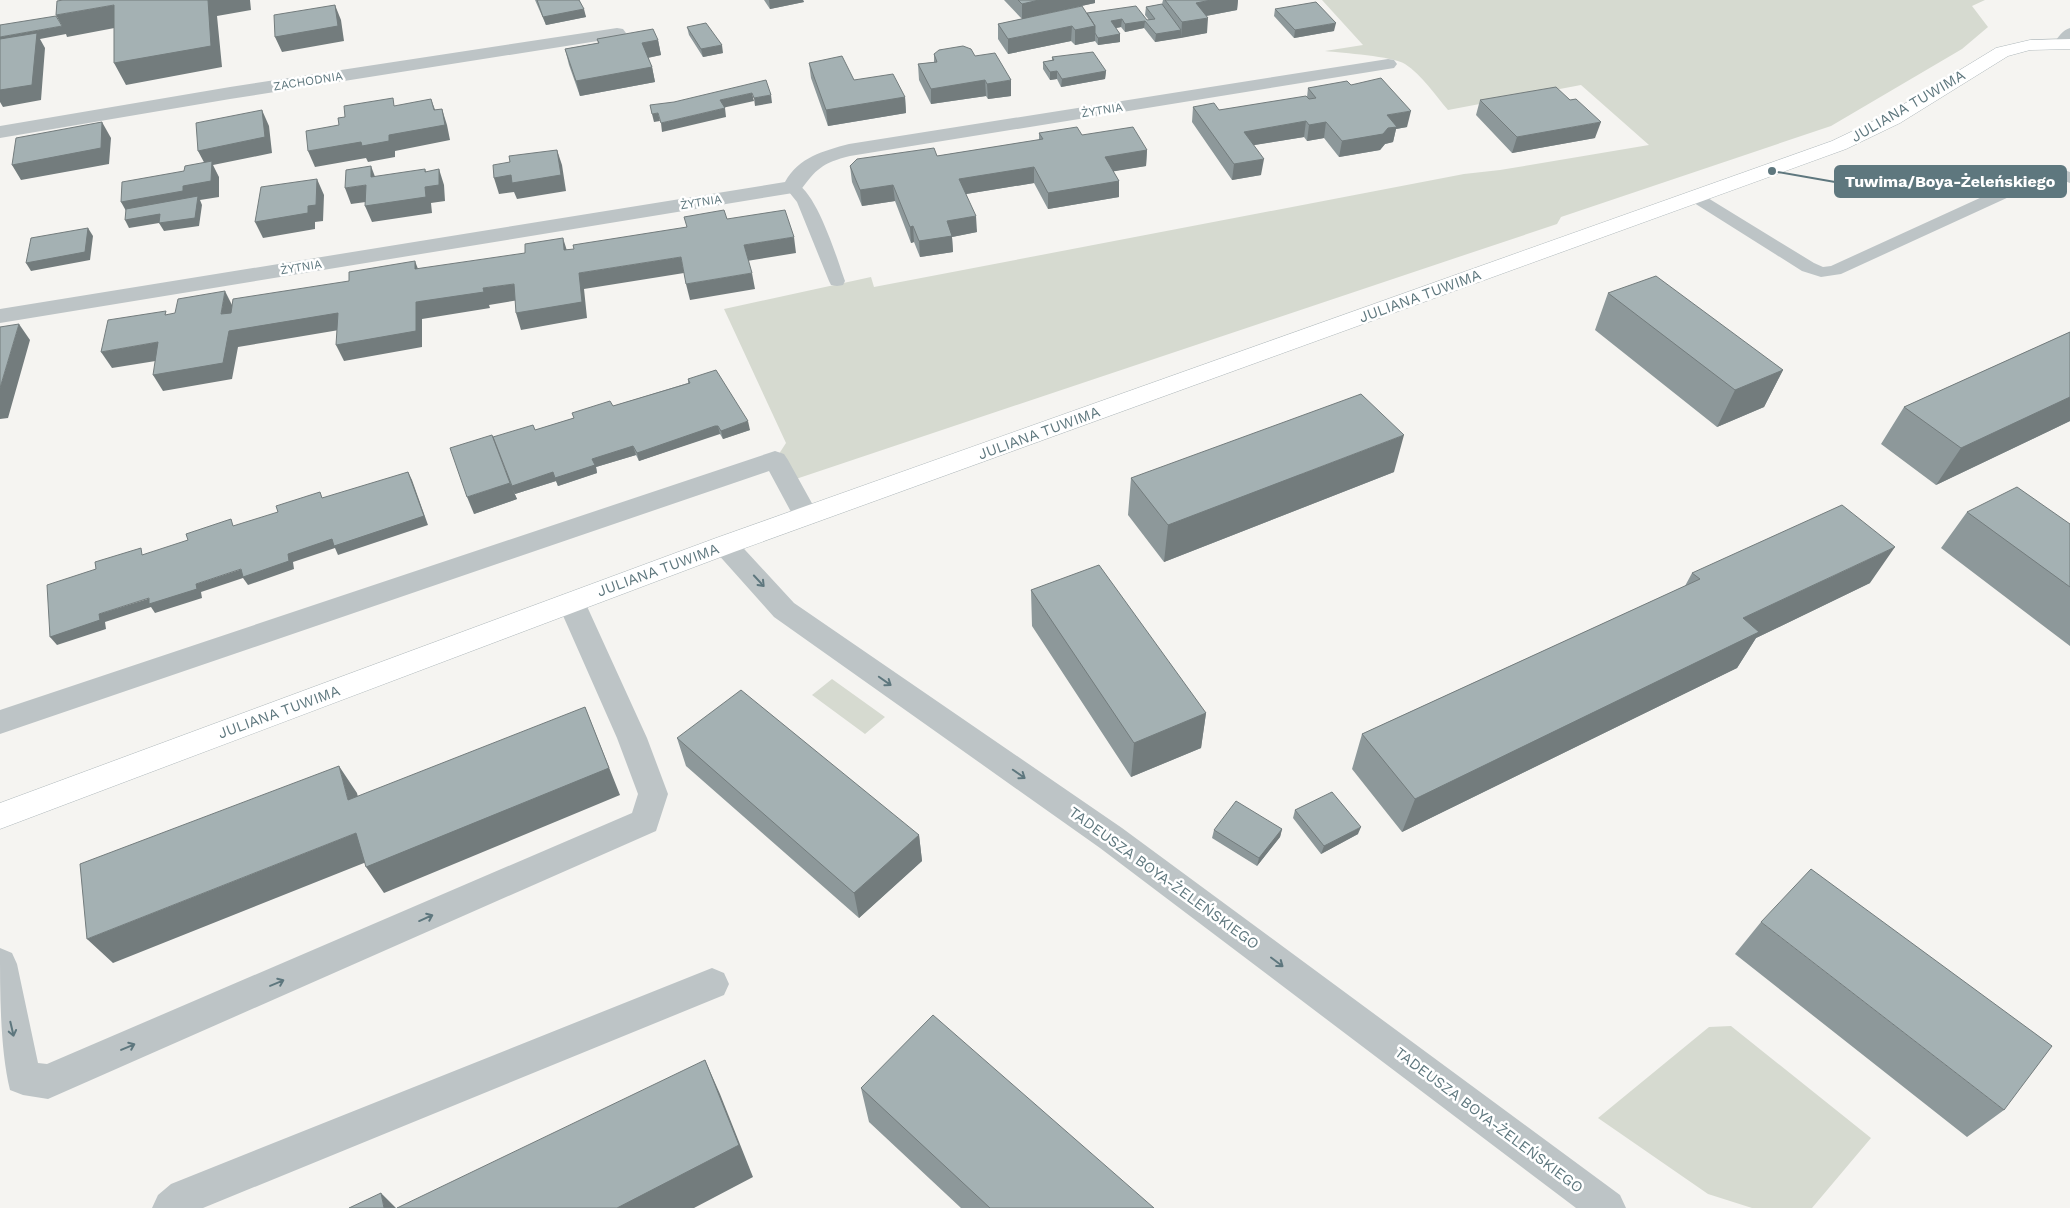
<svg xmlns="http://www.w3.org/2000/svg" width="2070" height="1208" font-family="'Work Sans',sans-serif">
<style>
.green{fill:#d6dad0}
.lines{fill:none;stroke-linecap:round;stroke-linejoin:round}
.secondary-casing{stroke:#afb8bb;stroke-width:1}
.lane{fill:#bdc4c6;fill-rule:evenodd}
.street{fill:#bdc4c6;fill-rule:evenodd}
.secondary{fill:#fff;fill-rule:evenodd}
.wall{fill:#8d989a}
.shaded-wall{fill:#737c7d}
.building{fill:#a4b1b3;stroke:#737c7d}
.oneway{stroke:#5e777e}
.labels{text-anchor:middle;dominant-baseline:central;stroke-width:5;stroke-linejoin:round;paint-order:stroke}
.far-street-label{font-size:12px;fill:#5e777e;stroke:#fff}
.street-label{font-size:15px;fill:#5e777e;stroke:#fff}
.leader{fill:none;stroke:#5e777e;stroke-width:2}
.callout-dot{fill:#5e777e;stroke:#fff;stroke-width:2}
.callout{fill:#5e777e;stroke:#5e777e;stroke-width:2}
.callout-label{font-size:16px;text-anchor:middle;font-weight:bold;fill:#fff}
</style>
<rect width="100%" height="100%" fill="#f5f4f1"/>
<path class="green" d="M1322,0h663l-13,6 16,21 -26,22 -131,77 -270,91 -4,7 -770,258 -12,-22 11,-17 -62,-134 147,-32 3,10 590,-113 36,-4 149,-25 -68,-60 -133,25c-13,-15 -26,-35 -43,-46 -13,-8 -62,-11 -80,-13l38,-6z
M832,679l53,38 -20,17 -53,-39z
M1731,1026l140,112 -59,70h-60l-44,-14 -110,-76 111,-91z"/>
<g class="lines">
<g class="secondary-casing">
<path id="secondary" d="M2070,39v10l-40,1 -22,6 -108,67 -54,26 -1112,403 -734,277v-26l716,-265 1116,-397 54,-26 110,-67 34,-8z"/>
</g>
<path class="lane" d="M2070,28v13l-4,5h-10l-2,-3c4,-6 9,-13 16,-15z
M2061,169l9,3v11l-11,-4 -13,1 -205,94 -20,3 -19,-6 -111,-70 -2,-3 2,-3h12l111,68 9,4 8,-1 206,-94z
M793,182c23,6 44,77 52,99l-2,4 -6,1 -6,-1 -2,-4 -32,-79 -12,-15 2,-3z"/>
<path class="street" d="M617,28l6,1 3,4 -3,4 -393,62 -230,39v-12l230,-39z
M1388,59l6,1 3,4 -3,4 -544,88c-28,7 -34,13 -50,35l-7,2 -793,130v-14l785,-127c14,-25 38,-31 64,-38z
M775,451l9,3 4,6 31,56 -4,7 -9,2 -9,-2 -28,-52 -769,263v-24z
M725,535l9,3 60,65 328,225 498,367 6,13h-50l-476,-360 -326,-231 -58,-65 -4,-7 4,-7z
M571,592l10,3 4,7 62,136 21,56 -12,37 -608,268 -25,-4 -13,-5c-10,-41 -10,-97 -10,-142l12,5 5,11 21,99 9,1 585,-251 6,-19 -21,-56 -60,-136 4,-7z
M712,968l12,5 5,11 -5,11 -521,213h-51l6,-13 13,-11z"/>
<use href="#secondary" class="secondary"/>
</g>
<path class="wall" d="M535,0h44l7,17 -40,8z
M764,0h39l1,2 -34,7z
M1004,0h91v3l-70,15 62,-5 60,7h2l-4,-5 1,-8 16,-3 1,-4h75l-1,10 -31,6 1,17 -52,9 -11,-14 -19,4 -4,-5 -5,1 4,6v8l-22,3 -3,-4 -20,4 -4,-4 -63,13 -10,-15v-15l24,-5z
M1275,9l59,22 -40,7 -20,-22z
M687,27l36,26 -20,4 -14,-22z
M597,39l61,1 3,15 -13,3 4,9 3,15 -75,14 -11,-31 -4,-16 33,-6z
M934,54l41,2 36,40 -23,3 -2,-3 -55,8 -12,-24 -1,-16 16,-2z
M1052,57l54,14 -1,8 -44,8 -4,-8 -7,1 -7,-11v-7l9,-2z
M809,63l45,17 51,17 1,16 -78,13 -17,-48z
M1351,85l56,42 -11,2 -3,13 -8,2 -5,6 -41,7 -15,-19 -17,3 -3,-4 -50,8 7,30 -29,5 -40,-58 1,-15 26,3 88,-13 1,-9z
M1480,100l115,38 -83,15 -36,-38z
M1039,133l43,2 65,15 -1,16 -33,5 6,10v16l-71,12 -14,-26 -68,11 11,38 -25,5 1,15 -33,5 -6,-15 -3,1 -16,-42 -33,5 -10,-24 -2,-16 87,-10 102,-16z
M1608,293l175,77 -19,37 -47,20 -122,-97z
M2070,332v89l-134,64 -55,-41 23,-37z
M688,379l62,51 -27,9 -3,-5h-3l-78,27 -3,-6 -40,12 1,6 -39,13 -2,-5 -41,13 -3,-6 5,11 -43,15 61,-84 153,-47z
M1394,472l-230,90 -36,-47 3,-37z
M1967,512l103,12v122l-129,-98z
M1692,573l178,10 -114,55 -19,30 -335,164 -50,-63 10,-35 323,-148z
M1031,590l175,123 -5,35 -70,29 -99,-151z
M677,738l242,97 3,26 -63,57 -173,-152z
M1295,810l63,24 -37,20 -28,-36z
M1282,829l-2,8 -23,29 -45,-28 2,-8z
M1761,922l243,188 -37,27 -232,-183z
M861,1088l293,120h-193l-92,-86z"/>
<path class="shaded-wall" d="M208,0h42l1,10 -34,6 5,51 -96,18 -12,-22z
M769,0h34l1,2 -34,7z
M1039,0h56v3l-73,16v-15z
M1211,0h27l-1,10 -42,8 1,-15z
M114,5l11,21 -58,11 -1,-3 -26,5 5,9 -4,52 -38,7 -3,-5v-65l62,-11 -6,-11z
M335,5l6,15 3,21 -62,11 -7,-15z
M584,9l2,8 -40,8 -3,-8z
M1208,18l-1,15 -26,5 1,-16z
M1122,19l-1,8 -10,2v-8z
M1145,21l-1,7 -19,4v-8z
M1336,23l-2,8 -40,7 1,-8z
M1072,26l-1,15 -63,13v-15z
M1095,26v15l-20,4v-15z
M1181,30v8l-26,4 1,-8z
M1120,34v8l-22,3v-7z
M658,40l3,15 -15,3 -4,-15z
M722,45l1,8 -20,4 -2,-8z
M652,67l3,15 -75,14 -4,-15z
M1057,71v8l-7,1v-8z
M1106,71l-1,8 -44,8 1,-8z
M985,80l1,16 -55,8v-15z
M1011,80v16l-23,3 -1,-15z
M752,93l2,8 -32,7 -2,-8z
M771,95l1,8 -17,3 -1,-8z
M905,97l1,16 -78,13 -2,-16z
M431,99l6,16 5,-6 5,16 3,15 -55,11v6l-27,5 -2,-4 -51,9 -7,-16 81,-16 45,-25z
M725,108l1,9 -64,15 -1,-9z
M262,110l7,16 3,27 -59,12 6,12v20l-19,3 2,5 -3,21 -35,5 -5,-8 -30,5 -4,-8 72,-19 -67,17 -9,-16 62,-16 23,-20 -8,-15z
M1411,111l-4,16 -11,2 -3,13 -8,2 -5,6 -41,7 3,-16 45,-26z
M658,113l2,8 -6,1 -2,-8z
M1306,121l-2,16 -62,10 2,-15z
M102,122l9,16 -2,26 -88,16 -9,-15z
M1326,122l-2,16 -17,3 2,-16z
M1601,122l-6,16 -83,15 5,-16z
M557,150l5,15 4,26 -49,8 -3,-7 -15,2 -5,-16z
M1147,150l-1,16 -42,7 1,-16z
M1264,159l-3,16 -29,5 2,-16z
M371,166l6,16 -6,-5z
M1034,167v16l-74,12 -1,-16z
M425,169l6,17 8,-17 5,16 1,16 -14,2 1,10 -60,9 -7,-16 60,-34z
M317,179l7,16 -1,26 -8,1v7l-52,9 -8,-16 53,-16z
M1119,181v16l-71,12v-16z
M366,185l7,16 -22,3 -6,-16z
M893,185l2,16 -33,5 -2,-16z
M976,216l1,16 -25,5 1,15 -33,5 -1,-16 28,-20z
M913,226l1,16 -3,1 -1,-16z
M88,228l5,8 -3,24 -59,11 -5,-8z
M794,237l2,16 -49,8 -3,-16z
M563,238l5,16 -4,-4z
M681,257l3,16 -100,16 3,29 -66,12 -5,-17 63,-40z
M415,261l6,16 -6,-8z
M752,273l3,16 -65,11 -4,-16z
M514,284l5,16 -30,5 1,3 -68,11v28l-78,14 -8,-16 80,-43 67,-14z
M225,291l8,16 105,6 7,16 -107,18 -6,32 -69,12 -10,-16 68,-61z
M19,324l11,16 -22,78 -8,1v-31z
M158,342l10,17 -56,9 -11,-16z
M1783,370l-19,37 -47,20 18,-37z
M2070,397v24l-134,64 25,-37z
M748,421l2,9 -27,9 -2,-8z
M715,426h3l2,8 -81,27 -2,-8z
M1404,435l-10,37 -230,90 4,-37z
M633,446l3,9 -40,12 1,6 -39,13 -3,-8 37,-19z
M408,472l4,8 16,45 -90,30 -3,-7 -42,14 1,7 -46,16 -5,-7 -42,14 1,6 -47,15 -4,-6 -46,15 1,7 -49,16 -7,-8 49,-23 97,-30 92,-30z
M553,472l3,9 -41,13 -3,-6 5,11 -43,15 -7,-17 43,-14 2,3z
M1895,547l-25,36 -114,55 -19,30 -335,164 13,-33 328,-181z
M585,707l35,88 -236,98 -18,-26z
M1206,713l-5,35 -70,29 3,-34z
M339,766l18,27 8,33 -17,-26z
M1361,827l-3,7 -37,20 3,-8z
M1282,829l-2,8 -23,29 2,-8z
M356,833l18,26 -261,104 -26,-24z
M919,835l3,26 -63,57 -5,-25z
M705,1060l15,34 33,83 -59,31h-77z
M381,1193l15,15h-12z"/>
<path class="building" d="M63,0h145l3,46 -97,17v-58l-58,10 1,-14z
M537,0h42l5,9 -41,8z
M1018,0h21l-17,4z
M1165,0h46l-15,3 12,15 -26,4z
M1316,2l20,21 -41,7 -20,-21z
M1162,4l19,26 -25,4 -11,-13 -20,3 -3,-5 -11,2 9,13 -22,4 -3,-5v-7l-8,-13 49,-7 11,14 8,-1 -9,-12z
M335,5l3,21 -63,11 -1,-22z
M1082,6l13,20 -20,4 -3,-4 -64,13 -10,-15z
M56,16l6,10 -62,11v-12z
M706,23l16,22 -21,4 -14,-22z
M653,29l5,11 -16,3 10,24 -76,14 -11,-32 34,-6 -2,-4z
M37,33l-5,52 -32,5v-51z
M963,46l8,3 4,7 20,-3 16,27 -24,4 -2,-4 -54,9 -13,-25 19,-2 -3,-8 5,-4z
M1093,52l13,19 -44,8 -5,-8 -7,1 -7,-10 11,-2 -2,-3z
M842,56l12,24 39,-6 12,23 -79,13 -17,-47z
M1381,78l30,33 -24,4 10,12 -9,1 -5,6 -41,7 -16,-19 -17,3 -3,-4 -62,11 20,27 -30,5 -41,-57 21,-4 5,7 87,-14 3,3 7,-1 -8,-10 39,-7 4,4z
M766,80l5,15 -17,3 -2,-5 -32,7 5,8 -64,15 -3,-10 -6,1 -2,-9 24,-3z
M1556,87l14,13 6,-1 25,23 -84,15 -37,-37z
M393,98l1,8 37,-7 3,11 8,-1 3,16 -56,10v6l-27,5 -1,-4 -53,9 -2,-20 33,-6 -1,-7 7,-1 -1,-11z
M262,110l3,27 -67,14 -2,-28z
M102,122l-1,26 -89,17 4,-27z
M1077,127l5,8 51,-8 14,23 -42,7 14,24 -71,12 -14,-26 -75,12 17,37 -29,5 5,15 -33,5 -6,-15 -3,1 -17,-42 -33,5 -10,-24 7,-7 77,-11 3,8 106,-17 -4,-6z
M557,150l4,25 -49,8 -1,-8 -17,3 -1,-13 17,-3 -1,-6z
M212,161l-1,20 -28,5v5l-62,11 1,-20 62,-11 1,-5z
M371,166v11l54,-8v3l14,-3v16l-14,2 1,10 -61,9 1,-21 -21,3 1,-18z
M317,179l-1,26 -8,1v7l-53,9 6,-35z
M198,196l-3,22 -36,5 1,-9 -35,6 1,-11z
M724,210l3,9 58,-9 9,27 -50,8 8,28 -66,11 -5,-27 -102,16 3,29 -66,11 -2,-29 -31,4 1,4 -68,10v29l-80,14 2,-32 -109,18 -6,32 -70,12 5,-33 -57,10 7,-32 58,-9 -1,4 10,-2 3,-14 47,-8 -4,23 10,-1 2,-14 116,-18v-9l66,-11v8l110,-16v-9l38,-6 1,12 10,-1 -1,-4 114,-18 -3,-10z
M88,228l-3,24 -59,11 5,-25z
M1656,276l127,94 -48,20 -127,-97z
M19,324l-19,64v-61z
M2070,332v65l-109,51 -57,-41z
M716,370l32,51 -27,10 -3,-5h-3l-78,27 -4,-7 -41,13 3,6 -40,13 -2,-6 -41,14 -19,-49 40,-12 2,5 39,-12 -2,-5 38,-12 3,5 77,-23 -2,-4z
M1361,394l43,41 -236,90 -37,-47z
M492,435l18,48 -43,14 -17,-49z
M408,472l16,44 -90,30 -2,-7 -44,15 1,7 -46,16 -2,-8 -45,15 1,5 -48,15v-6l-50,16 1,6 -50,17 -3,-52 49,-16 -1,-7 46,-14 1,7 46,-15 -2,-6 45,-15 2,7 45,-14 -2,-6 44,-14 2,6z
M2017,487l53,37v63l-103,-75z
M1842,505l53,42 -152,71 16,14 -344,167 -53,-65 338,-155 -8,-6z
M1099,565l107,148 -72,30 -103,-153z
M741,690l178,145 -65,58 -177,-155z
M585,707l24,61 -243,99 -10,-34 -269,106 -7,-75 259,-98 9,34z
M1332,792l29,35 -37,19 -29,-36z
M1236,801l46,28 -23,29 -45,-28z
M1811,869l241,177 -48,64 -243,-188z
M933,1015l221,193h-164l-129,-120z
M705,1060l34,85 -122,63h-220z
M381,1193l3,15h-35z"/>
<defs><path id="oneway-shaft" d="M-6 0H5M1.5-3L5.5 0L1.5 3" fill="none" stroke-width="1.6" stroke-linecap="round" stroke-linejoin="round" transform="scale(1.25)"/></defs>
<g class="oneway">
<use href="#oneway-shaft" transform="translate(759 581) rotate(47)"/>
<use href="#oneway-shaft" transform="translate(885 681) rotate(35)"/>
<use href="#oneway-shaft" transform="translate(1019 774) rotate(35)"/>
<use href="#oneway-shaft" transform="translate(426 918) rotate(-24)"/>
<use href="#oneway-shaft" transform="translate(1277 962) rotate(37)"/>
<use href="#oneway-shaft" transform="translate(277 983) rotate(-23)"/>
<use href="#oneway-shaft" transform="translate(12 1029) rotate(77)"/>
<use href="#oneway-shaft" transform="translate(128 1047) rotate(-23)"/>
</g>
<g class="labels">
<g class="far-street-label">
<text transform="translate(308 81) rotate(-9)">ZACHODNIA</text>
<text transform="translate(1102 110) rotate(-9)">ŻYTNIA</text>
<text transform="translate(701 202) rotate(-9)">ŻYTNIA</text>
<text transform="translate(301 267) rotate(-9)">ŻYTNIA</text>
</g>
<g class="street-label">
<text transform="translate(1908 106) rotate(-30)">JULIANA TUWIMA</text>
<text transform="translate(1420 296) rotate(-20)">JULIANA TUWIMA</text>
<text transform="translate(1039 433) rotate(-20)">JULIANA TUWIMA</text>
<text transform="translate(658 570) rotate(-20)">JULIANA TUWIMA</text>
<text transform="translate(279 712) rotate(-20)">JULIANA TUWIMA</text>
<text transform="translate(1164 878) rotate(36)">TADEUSZA BOYA-ŻELEŃSKIEGO</text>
<text transform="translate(1489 1120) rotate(37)">TADEUSZA BOYA-ŻELEŃSKIEGO</text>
</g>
</g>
<path class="leader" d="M1772 171L1835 182"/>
<circle class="callout-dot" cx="1772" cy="171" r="5"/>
<rect class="callout" x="1835" y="166" width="231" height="31" rx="5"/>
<g class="callout-label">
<text x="1950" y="187">Tuwima/Boya-Żeleńskiego</text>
</g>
</svg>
